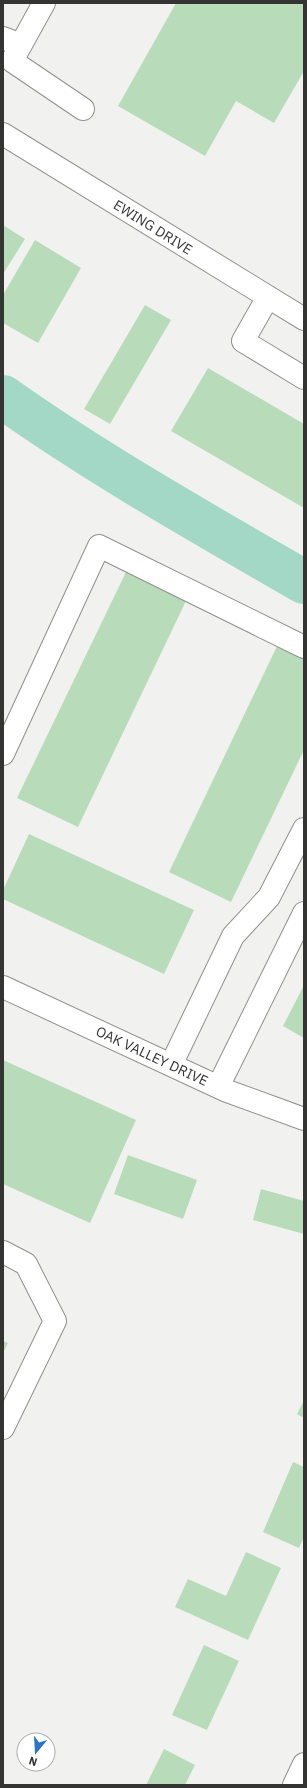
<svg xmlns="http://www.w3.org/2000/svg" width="307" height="1788" font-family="'IBM Plex Sans',sans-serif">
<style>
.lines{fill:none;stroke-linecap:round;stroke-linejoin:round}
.river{stroke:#a3d8c7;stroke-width:44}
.building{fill:#b8dcb9}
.minor-casing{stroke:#90918d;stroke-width:24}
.major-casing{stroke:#90918d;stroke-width:24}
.minor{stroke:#fff;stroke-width:22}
.major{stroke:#fff;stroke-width:22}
.labels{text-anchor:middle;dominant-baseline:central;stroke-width:3;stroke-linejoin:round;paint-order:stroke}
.street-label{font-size:14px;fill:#343433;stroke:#fff}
</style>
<rect width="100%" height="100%" fill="#f1f2ef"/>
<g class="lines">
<path class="river" d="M3,397c96,68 199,126 301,185"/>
</g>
<path class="building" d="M176,3h128v68l-30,52 -38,-22 -31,55 -87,-50z
M3,225l22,14 -22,35z
M35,240l46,28 -43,75 -35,-20v-28z
M145,305l26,15 -61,104 -26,-15z
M208,368l96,56v84l-133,-77z
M126,572l60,29 -108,226 -61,-29z
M277,646l27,12v92l-73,152 -62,-30z
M29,834l165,76 -30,64 -161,-75v-9z
M304,985v53l-21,-12z
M3,1060l133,60 -46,103 -87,-39z
M128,1155l69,25 -14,39 -69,-25z
M261,1189l43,12v33l-51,-14z
M3,1341l5,2 -5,10z
M304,1400v18l-7,-4z
M293,1462l11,5v70l-5,11 -36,-16z
M246,1552l35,16 -33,72 -73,-33 13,-28 38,17z
M204,1645l35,16 -32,69 -35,-15z
M164,1749l31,16 -10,20h-39z"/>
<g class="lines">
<g class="minor-casing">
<path id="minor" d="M44,3l-32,58 71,48
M3,38l18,7
M268,297l-25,44 61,37
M3,754l96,-208 205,101
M3,987l224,104 77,28
M171,1065l62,-129 36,-39 35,-68
M218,1087l86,-174
M3,1252l23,12 29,57 -52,107
M294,1785l10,-21"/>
</g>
<g class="major-casing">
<path id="major" d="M3,134l301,185"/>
</g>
<use href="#minor" class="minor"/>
<use href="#major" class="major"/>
</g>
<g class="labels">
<g class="street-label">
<text transform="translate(153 227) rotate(32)">EWING DRIVE</text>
<text transform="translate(152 1056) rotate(25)">OAK VALLEY DRIVE</text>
</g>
</g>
<rect width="307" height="1788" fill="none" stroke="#343433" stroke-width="8"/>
<g transform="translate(36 1752) rotate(198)"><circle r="19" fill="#ffffff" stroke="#aeaead"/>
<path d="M0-3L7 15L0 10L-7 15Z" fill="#2b73c4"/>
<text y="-6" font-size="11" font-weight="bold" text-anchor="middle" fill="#343433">N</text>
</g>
</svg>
